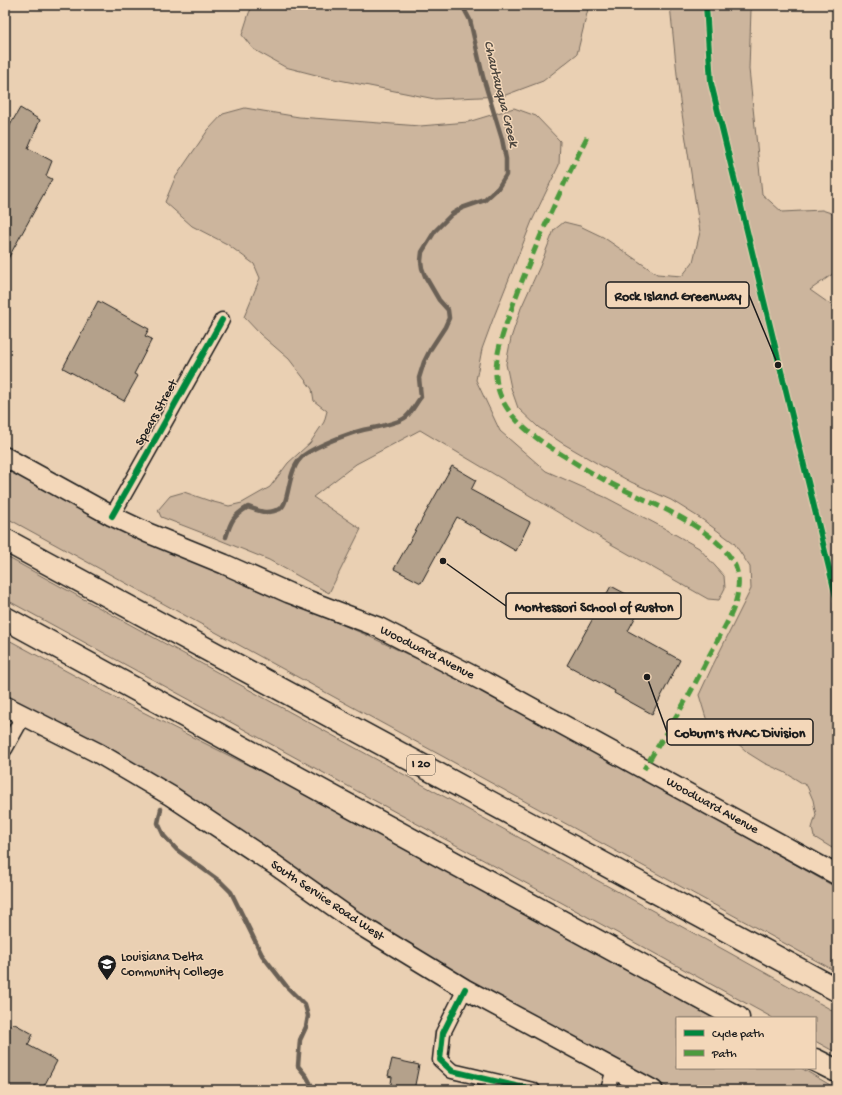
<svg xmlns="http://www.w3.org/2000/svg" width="842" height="1095" font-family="'Gochi Hand',sans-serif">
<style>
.green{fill:#ccb59d;stroke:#74685c}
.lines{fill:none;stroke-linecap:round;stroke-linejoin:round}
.stream{stroke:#6a6055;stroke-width:4.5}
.building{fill:#b4a18b;stroke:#1c1c1c}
.street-casing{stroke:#1c1c1c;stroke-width:17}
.secondary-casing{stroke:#1c1c1c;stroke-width:22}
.highway-casing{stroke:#1c1c1c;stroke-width:25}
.street{stroke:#f3d7b9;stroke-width:14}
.secondary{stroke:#f3d7b9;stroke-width:19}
.highway{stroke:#f3d7b9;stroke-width:22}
.quiet{stroke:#4c9a3e;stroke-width:5;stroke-dasharray:10 5;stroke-linecap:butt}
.cycleway-casing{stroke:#f3d7b9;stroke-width:8}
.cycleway{stroke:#00873e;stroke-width:6}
.labels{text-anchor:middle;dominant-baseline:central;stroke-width:3;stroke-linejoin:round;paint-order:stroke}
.shield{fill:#f3d7b9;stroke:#5c544b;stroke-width:1}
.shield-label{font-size:12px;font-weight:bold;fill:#1c1c1c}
.street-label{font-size:13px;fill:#1c1c1c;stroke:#f3d7b9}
.poi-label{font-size:13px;fill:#1c1c1c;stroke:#f3d7b9;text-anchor:start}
.water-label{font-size:14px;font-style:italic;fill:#4a443d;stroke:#f3d7b9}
.leader{fill:none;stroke:#1c1c1c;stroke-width:1.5}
.callout-dot{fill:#1c1c1c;stroke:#f3d7b9;stroke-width:1.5}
.callout{fill:#f3d7b9;stroke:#1c1c1c;stroke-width:1.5}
.callout-label{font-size:14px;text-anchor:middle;font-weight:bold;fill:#1c1c1c}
</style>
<rect width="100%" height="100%" fill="#ead0b3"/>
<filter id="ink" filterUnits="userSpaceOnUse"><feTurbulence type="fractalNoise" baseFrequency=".025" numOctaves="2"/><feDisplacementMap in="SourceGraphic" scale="8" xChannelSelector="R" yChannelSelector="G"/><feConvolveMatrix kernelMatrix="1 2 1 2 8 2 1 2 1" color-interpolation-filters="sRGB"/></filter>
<g filter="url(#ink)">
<path class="green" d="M253,5h336l-12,49 -34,27 -40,15 -68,3 -111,-22 -39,-10 -32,-18 -11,-14 7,-22z
M670,5h82l-1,4 -2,60 13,125 20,18 40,-2 15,5v56l-27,19 27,19v542l-23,-14 -2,-9 4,-13 -3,-15 -6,-14 -23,-14 -20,-9 -16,-10 -17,-16 -25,-19 -7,-23 13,-28 39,-78 -1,-22 -16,-24 -31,-23 -32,-20 -40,-18 -31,-17 -38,-22 -24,-16 -20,-19 -7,-20 -5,-24 5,-26 10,-30 19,-42 14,-36 10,-8 16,4 23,11 54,37 25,2 11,-14 7,-30 -21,-138z
M245,108l54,9 121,9 48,-4 46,-14 22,8 24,25 -1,24 -27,56 -39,98 -11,30 -6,31 24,51 46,40 61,27 55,29 37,21 25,28 1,12 -6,12 -11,-1 -97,-55 -191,-114 -64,34 -43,33 48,32 -32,64 -60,-33 -69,-28 -39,-15 -3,-7 12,-14 14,-4 26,9 19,5 13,-3 28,-16 18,-24 22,-20 14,-21 3,-11 -13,-10 -2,-12 -23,-30 -29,-25 -16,-17 16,-39 -6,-14 -27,-20 -35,-18 -27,-24 10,-24 33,-48 15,-16z
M5,467l137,72 48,21 174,74 62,29 60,30 115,62 236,133v84l-832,-455z
M5,556l723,396 109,61v40l-22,-12v-23h-42l-768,-419z
M5,638l128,69 184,93 396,218h-36v50h124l36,21v1h-164l-90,-49 -5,1 -191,-108 -231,-157 -38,-24 -113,-58z"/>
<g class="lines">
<path class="stream" d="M226,537c5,-16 7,-21 22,-30 9,3 16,7 26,4 2,-1 4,-1 6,-2 11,-8 6,-40 24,-54 14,-10 43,-21 59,-25 10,-2 37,-7 43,-13 6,-5 10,-14 15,-20l-2,-19 5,-16 6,-12 15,-23 4,-9 -1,-8 -9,-10 -14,-24 -3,-8 -1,-7 1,-9 13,-21 17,-17 10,-6 23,-8 13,-12 8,-13v-16l-4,-20 -19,-62 -13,-57 -8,-15
M161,809l-3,14 6,13 13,14 44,32 10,10 31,63 25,32 18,18 3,11 -2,11 -6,13 -2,26 9,11 7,13"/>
</g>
<path class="building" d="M20,108l20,12 -12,28 24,13 -6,15 6,3 -47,85v-130z
M98,301l51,28 -4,7 7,3 -18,35 4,2 -14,25 -61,-33z
M452,466l24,14 -5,10 59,32 -14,29 -59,-34 -36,66 -27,-14z
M611,586l32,17 -15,28 52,29 -28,54 -38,-21 1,-2 -48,-26z
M5,1022l7,4 1,-3 20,11 -5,11 29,16 -15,29h-37z
M392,1059l27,6 -5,25h-24l2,-13 -4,-1z"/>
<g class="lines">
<g class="street-casing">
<path id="street" d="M112,516l21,-37 89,-159
M5,749l19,-34
M465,989l-22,44 -3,27 12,11 81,19
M608,1090l6,-21"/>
</g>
<g class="secondary-casing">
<path id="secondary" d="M5,457l107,59 36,17 76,31 65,29 89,34 107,55 352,193
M5,706l93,47 73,43 104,69 85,60 105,64 188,101"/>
</g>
<g class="highway-casing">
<path id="highway" d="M5,540l832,450
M5,618l733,400
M815,1060l22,11"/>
</g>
<use href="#street" class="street"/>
<use href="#secondary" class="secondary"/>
<use href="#highway" class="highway"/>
<path class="quiet" d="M587,137c-27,54 -52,108 -73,165 -8,23 -19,49 -18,74 2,35 33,58 60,75 19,12 37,23 56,33 36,18 109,45 124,84 2,6 3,14 2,20 -1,21 -15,41 -24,59 -10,17 -18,36 -28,53 -14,23 -28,46 -42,69"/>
<g class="cycleway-casing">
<path id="cycleway" d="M706,5l5,78 126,518
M112,516l21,-37 89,-159
M465,989l-22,44 -3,27 12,11 81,19"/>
</g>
<use href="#cycleway" class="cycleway"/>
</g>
</g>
<defs>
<g id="university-pin" transform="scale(1)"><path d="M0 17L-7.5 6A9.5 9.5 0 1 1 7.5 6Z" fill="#1c1c1c" stroke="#f3d7b9"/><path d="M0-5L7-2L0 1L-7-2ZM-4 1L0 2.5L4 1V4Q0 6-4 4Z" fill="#fff"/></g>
</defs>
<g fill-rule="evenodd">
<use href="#university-pin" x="107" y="964"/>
</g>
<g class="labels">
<rect class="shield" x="407" y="755" width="28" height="20" rx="3"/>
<g class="shield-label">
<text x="421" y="765">I 20</text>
</g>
<g class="street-label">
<text transform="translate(157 413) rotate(-61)">Spears Street</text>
<text transform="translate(427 653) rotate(27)">Woodward Avenue</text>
<text transform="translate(712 806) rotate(29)">Woodward Avenue</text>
<text transform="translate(327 901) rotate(34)">South Service Road West</text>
</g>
<g class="poi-label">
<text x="121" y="957">Louisiana Delta<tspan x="121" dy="15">Community College</tspan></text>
</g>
<g class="water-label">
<text transform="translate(500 94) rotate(76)">Chautauqua Creek</text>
</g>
</g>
<path class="leader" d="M778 365L749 295M443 561L506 606M647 677L667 732"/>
<g class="callout-dot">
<circle cx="778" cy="365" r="4"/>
<circle cx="443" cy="561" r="4"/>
<circle cx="647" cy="677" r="4"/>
</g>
<g class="callout">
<rect x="606" y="282" width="143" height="26" rx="4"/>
<rect x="506" y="593" width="175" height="26" rx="4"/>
<rect x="667" y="719" width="146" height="26" rx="4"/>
</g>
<g class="callout-label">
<text x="678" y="300">Rock Island Greenway</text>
<text x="594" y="611">Montessori School of Ruston</text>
<text x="740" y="737">Coburn's HVAC Division</text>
</g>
<rect width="842" height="1095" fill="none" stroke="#f3d7b9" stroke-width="20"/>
<rect x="10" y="10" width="822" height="1075" fill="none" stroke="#1c1c1c" stroke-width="1.5" filter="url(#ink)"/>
<rect x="676" y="1017" width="140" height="52" fill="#f3d7b9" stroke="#9d8c7a"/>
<rect x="684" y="1030" width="20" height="6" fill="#00873e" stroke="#9d8c7a"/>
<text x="712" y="1037" font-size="12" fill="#1c1c1c">Cycle path</text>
<rect x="684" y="1050" width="20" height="6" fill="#4c9a3e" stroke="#9d8c7a"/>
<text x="712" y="1057" font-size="12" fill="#1c1c1c">Path</text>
</svg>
